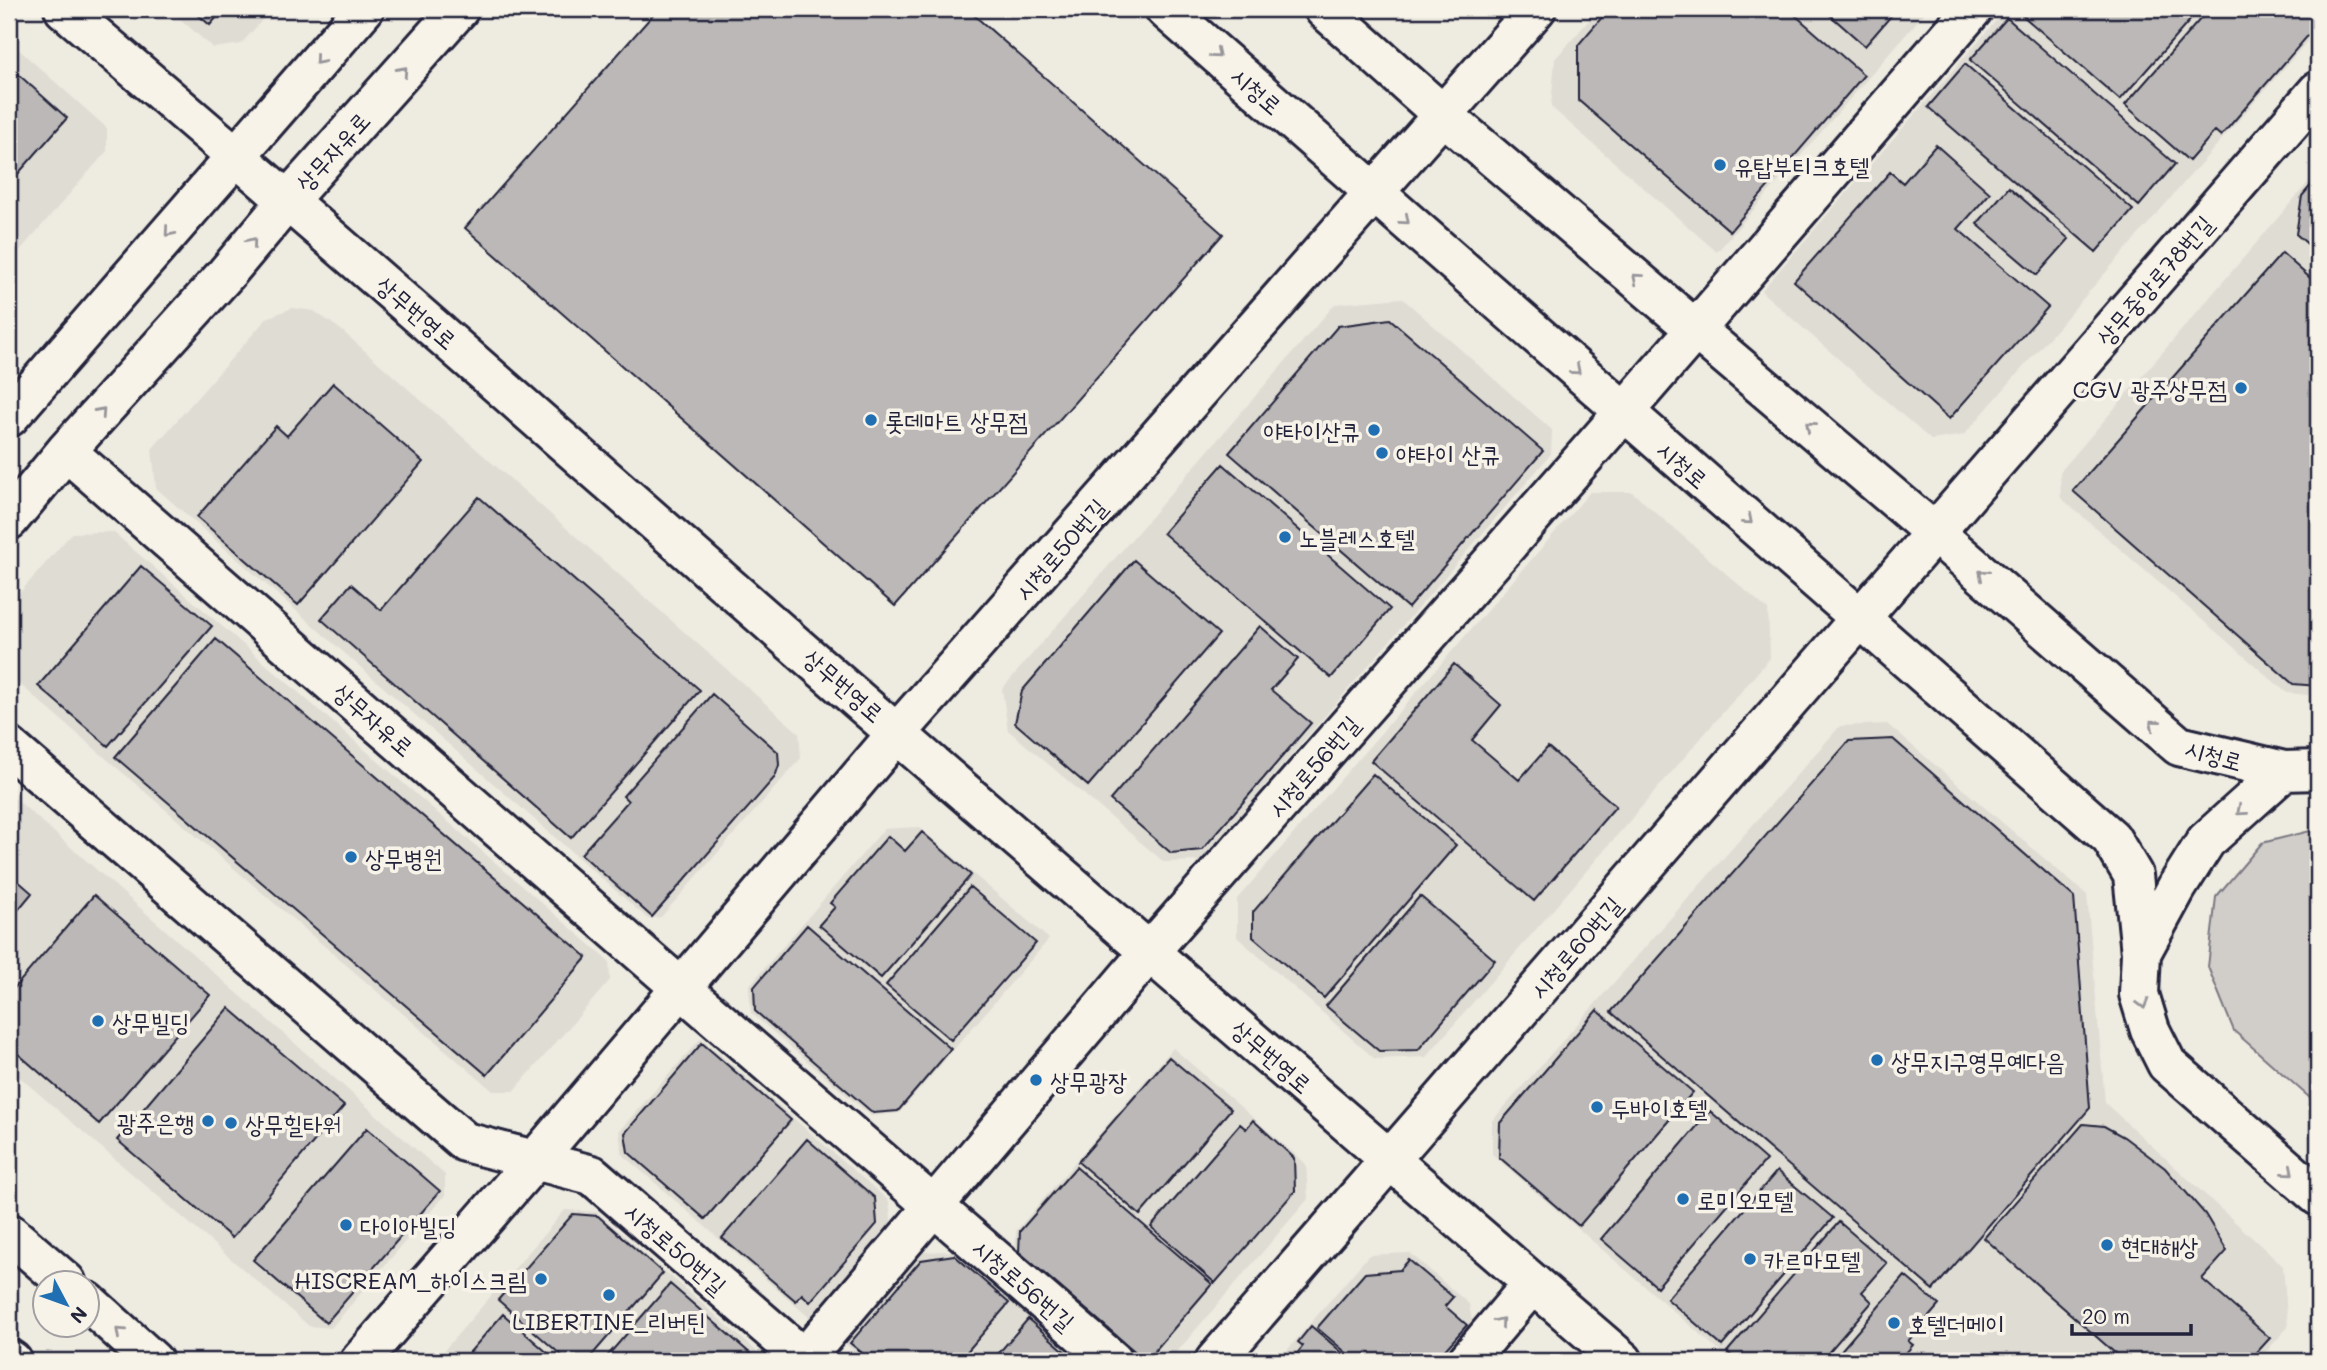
<svg xmlns="http://www.w3.org/2000/svg" width="2327" height="1370" font-family="Mali,'Poor Story',sans-serif">
<style>
.built{fill:#dfdcd4}
.green{fill:#d1cdc9;stroke:#7a7882;stroke-width:2}
.building{fill:#bbb8b7;stroke:#22223b;stroke-width:2}
.lines{fill:none;stroke-linecap:round;stroke-linejoin:round}
.minor-casing{stroke:#22223b;stroke-width:44}
.minor{stroke:#f7f3e8;stroke-width:38}
.oneway{stroke:#97959a}
.poi-dot{fill:#1f6fb2;stroke:#f7f3e8;stroke-width:2.5}
.labels{text-anchor:middle;dominant-baseline:central;stroke-width:7;stroke-linejoin:round;paint-order:stroke}
.street-label{font-size:24px;fill:#22223b;stroke:#f7f3e8}
.poi-label{font-size:24px;fill:#22223b;stroke:#f7f3e8;text-anchor:start}
</style>
<rect width="100%" height="100%" fill="#eeebe1"/>
<filter id="ink" filterUnits="userSpaceOnUse"><feTurbulence type="fractalNoise" baseFrequency=".0143" numOctaves="2"/><feDisplacementMap in="SourceGraphic" scale="14" xChannelSelector="R" yChannelSelector="G"/><feConvolveMatrix kernelMatrix="1 2 1 2 8 2 1 2 1" color-interpolation-filters="sRGB"/></filter>
<g filter="url(#ink)">
<path class="built" d="M169,9h103l-31,35 -28,4z
M1599,9h329l-211,243 -166,-145 4,-48z
M2006,9h312v20l-354,406 -33,5 -170,-149z
M9,41l98,87v23l-98,112z
M2318,171v525l-31,-3 -226,-195 -1,-26z
M1402,298l150,132 -1,24 -351,407 -36,1 -156,-132 -6,-41 333,-385z
M292,308l22,3 26,18 459,404 2,25 -140,159 -13,2 -492,-431 -4,-39 115,-131z
M1590,492h42l136,118 2,48 -344,399 -51,2 -138,-122v-38z
M113,532l496,429 1,19 -96,111h-21l-484,-416v-70l63,-72z
M1887,724l200,171 18,208 178,163 5,61 -30,34h-527l-239,-207v-33l348,-395z
M9,793l436,382v20l-114,133 -22,-2 -300,-258z
M919,827l130,112 -150,174 -28,3 -120,-103 -2,-27 135,-157z
M701,1038l188,163 3,25 -81,93 -189,-165 -3,-23z
M1173,1048l133,116 2,35 -139,162h-30l-124,-108 1,-22z
M565,1210l32,2 171,149h-333z
M954,1251l127,110h-216l-22,-19 78,-90z
M1410,1253l59,51 4,23 -30,34h-165l91,-106z"/>
<path class="green" d="M2318,829v276l-84,-74 -26,-64 8,-70 46,-54z"/>
<path class="building" d="M191,9h33l-14,16z
M658,9h309l256,225 -328,372 -430,-378z
M1609,9h179l76,66 -134,156 -152,-131v-55z
M1823,9h74l-32,37z
M2015,9h185l-80,91z
M2209,9h107l2,15 -97,112 -6,-5 -26,30 -64,-56z
M2007,18l168,146 -36,42 -169,-146z
M1965,64l168,146 -37,42 -168,-145z
M9,66l58,52 -58,66z
M1936,145l54,48 -32,36 90,78 -99,112 -155,-138 96,-109 13,11z
M2318,177v76l-22,-19 6,-38z
M2009,187l60,52 -32,36 -60,-51z
M2282,253l36,32v401l-25,-2 -220,-193z
M1390,319l153,132 -135,157 -179,-155 109,-127z
M333,383l90,79 -125,143 -101,-88 79,-91 11,10z
M1223,464l167,145 -59,69 -168,-145z
M479,497l221,193 -129,148 -250,-219 30,-35 30,26z
M1134,560l85,74 -131,152 -73,-63 7,-32z
M141,566l71,60 -104,120 -70,-60z
M1260,626l38,33 -27,31 40,33 -109,127 -31,3 -61,-53z
M216,639l371,318 -100,118 -372,-318z
M1454,664l47,41 -29,35 47,40 29,-33 68,59 -82,95 -163,-140z
M712,694l66,58 1,13 -4,12 -123,140 -71,-63 47,-53 -5,-5z
M1893,739l181,158 16,211 -157,182 -322,-278 238,-271z
M1373,774l83,71 -132,153 -71,-61v-25z
M922,832l49,43 -90,103 -62,-53 16,-18 -5,-4 58,-67 17,15z
M9,873l23,20 -23,28z
M970,887l66,56 -85,97 -65,-55z
M94,895l116,100 -111,129 -90,-78v-52z
M1420,896l75,64 -77,90 -39,1 -53,-45z
M807,925l144,124 -53,62 -25,2 -118,-102 -1,-24z
M229,1008l115,98 -112,132 -115,-98z
M1597,1010l96,82 -114,134 -80,-69 1,-34z
M702,1043l89,77 -86,99 -77,-67 -3,-19z
M1169,1057l62,52 -91,106 -62,-53z
M1710,1111l56,49 -109,127 -56,-48z
M1253,1120l41,38 1,33 -80,92 -64,-56 89,-103 6,5z
M2083,1124l21,2 20,11 41,31 40,46 22,37 -25,28 68,59 -21,23h-125l-140,-123z
M367,1128l73,63 -114,132 -73,-63z
M807,1139l68,59 2,26 -67,78 -8,-8 -6,7 -74,-63z
M1076,1167l136,117 -66,77 -127,-109 1,-21z
M1777,1171l56,47 -111,128 -55,-47z
M573,1214l25,2 65,57 -76,88h-19l-70,-61z
M1839,1222l48,41 -25,29 10,10 -51,59h-83l-11,-9z
M954,1255l55,48 -50,58h-87l-22,-18 71,-83z
M1409,1260l44,37 -8,9 22,19 -32,36h-79l-39,-33 48,-55 35,-3z
M1905,1276l34,29 -31,36 5,4 -14,16h-67z
M670,1284l89,77h-156z
M503,1314l54,47h-95z
M1028,1319l48,42h-84z
M1311,1326l41,35h-61l12,-15 -5,-4z
M1512,1356h17l6,5h-28z"/>
<g class="lines">
<g class="minor-casing">
<path id="minor" d="M64,9c301,255 594,518 892,776 223,192 446,383 667,576
M1165,9l946,829 22,37 8,78
M1324,9l118,105 493,419 244,213 105,25
M9,417l355,-408
M66,451l615,537 432,373
M9,520l57,-69 160,-177 62,-74 171,-191
M9,747l456,395 127,33 215,186
M2318,770l-34,1 -78,70 -29,46 -36,66 -2,41 11,36 17,34 151,132
M9,1233l57,49
M88,1302l65,59
M9,1359l3,2
M360,1361l176,-202 362,-427 638,-723
M802,1361l349,-411 473,-538 349,-403
M1215,1361l1103,-1270
M1467,1361l66,-78"/>
</g>
<use href="#minor" class="minor"/>
</g>
<defs><path id="oneway-chevron" d="M-2-3.5L2.5 0L-2 3.5" fill="none" stroke-width="1.6" stroke-linecap="round" stroke-linejoin="round" transform="scale(1.75)"/></defs>
<g class="oneway">
<use href="#oneway-chevron" transform="translate(1216 54) rotate(41)"/>
<use href="#oneway-chevron" transform="translate(319 60) rotate(131)"/>
<use href="#oneway-chevron" transform="translate(403 71) rotate(-48)"/>
<use href="#oneway-chevron" transform="translate(1405 220) rotate(41)"/>
<use href="#oneway-chevron" transform="translate(169 232) rotate(131)"/>
<use href="#oneway-chevron" transform="translate(252 242) rotate(-50)"/>
<use href="#oneway-chevron" transform="translate(1637 278) rotate(-140)"/>
<use href="#oneway-chevron" transform="translate(1576 370) rotate(41)"/>
<use href="#oneway-chevron" transform="translate(101 412) rotate(-48)"/>
<use href="#oneway-chevron" transform="translate(1810 426) rotate(-139)"/>
<use href="#oneway-chevron" transform="translate(1748 520) rotate(41)"/>
<use href="#oneway-chevron" transform="translate(1983 574) rotate(-139)"/>
<use href="#oneway-chevron" transform="translate(2154 724) rotate(-139)"/>
<use href="#oneway-chevron" transform="translate(2241 811) rotate(139)"/>
<use href="#oneway-chevron" transform="translate(2143 1004) rotate(75)"/>
<use href="#oneway-chevron" transform="translate(2289 1171) rotate(41)"/>
<use href="#oneway-chevron" transform="translate(1500 1322) rotate(-50)"/>
<use href="#oneway-chevron" transform="translate(120 1332) rotate(-138)"/>
</g>
</g>
<g class="poi-dot">
<circle cx="1720" cy="165" r="7"/>
<circle cx="2241" cy="388" r="7"/>
<circle cx="871" cy="420" r="7"/>
<circle cx="1374" cy="430" r="7"/>
<circle cx="1382" cy="453" r="7"/>
<circle cx="1285" cy="537" r="7"/>
<circle cx="351" cy="857" r="7"/>
<circle cx="98" cy="1021" r="7"/>
<circle cx="1877" cy="1060" r="7"/>
<circle cx="1036" cy="1080" r="7"/>
<circle cx="1597" cy="1107" r="7"/>
<circle cx="208" cy="1121" r="7"/>
<circle cx="231" cy="1123" r="7"/>
<circle cx="1683" cy="1199" r="7"/>
<circle cx="346" cy="1225" r="7"/>
<circle cx="2107" cy="1245" r="7"/>
<circle cx="1750" cy="1259" r="7"/>
<circle cx="541" cy="1279" r="7"/>
<circle cx="609" cy="1295" r="7"/>
<circle cx="1894" cy="1323" r="7"/>
</g>
<g class="labels">
<g class="street-label">
<text transform="translate(1257 90) rotate(41)">시청로</text>
<text transform="translate(332 151) rotate(-48)">상무자유로</text>
<text transform="translate(2154 280) rotate(-49)">상무중앙로78번길</text>
<text transform="translate(417 312) rotate(41)">상무번영로</text>
<text transform="translate(1683 464) rotate(41)">시청로</text>
<text transform="translate(1060 549) rotate(-49)">시청로50번길</text>
<text transform="translate(844 685) rotate(41)">상무번영로</text>
<text transform="translate(374 719) rotate(41)">상무자유로</text>
<text transform="translate(2214 754) rotate(16)">시청로</text>
<text transform="translate(1313 766) rotate(-49)">시청로56번길</text>
<text transform="translate(1575 947) rotate(-49)">시청로60번길</text>
<text transform="translate(1272 1056) rotate(41)">상무번영로</text>
<text transform="translate(676 1248) rotate(41)">시청로50번길</text>
<text transform="translate(1024 1284) rotate(41)">시청로56번길</text>
</g>
<g class="poi-label">
<text x="1734" y="165">유탑부티크호텔</text>
<text x="2227" y="388" text-anchor="end">CGV 광주상무점</text>
<text x="885" y="420">롯데마트 상무점</text>
<text x="1360" y="430" text-anchor="end">야타이산큐</text>
<text x="1396" y="453">야타이 산큐</text>
<text x="1299" y="537">노블레스호텔</text>
<text x="365" y="857">상무병원</text>
<text x="112" y="1021">상무빌딩</text>
<text x="1891" y="1060">상무지구영무예다음</text>
<text x="1050" y="1080">상무광장</text>
<text x="1611" y="1107">두바이호텔</text>
<text x="194" y="1121" text-anchor="end">광주은행</text>
<text x="245" y="1123">상무힐타워</text>
<text x="1697" y="1199">로미오모텔</text>
<text x="360" y="1225">다이아빌딩</text>
<text x="2121" y="1245">현대해상</text>
<text x="1764" y="1259">카르마모텔</text>
<text x="527" y="1279" text-anchor="end">HISCREAM_하이스크림</text>
<text x="609" y="1320" text-anchor="middle">LIBERTINE_리버틴</text>
<text x="1908" y="1323">호텔더메이</text>
</g>
</g>
<rect width="2327" height="1370" fill="none" stroke="#f7f3e8" stroke-width="35"/>
<rect x="18" y="18" width="2292" height="1335" fill="none" stroke="#22223b" stroke-width="2.5" filter="url(#ink)"/>
<g transform="translate(66 1304) rotate(131)"><circle r="33" fill="#f7f3e8" stroke="#a29fa3" stroke-width="2"/>
<path d="M0-5L12 26L0 18L-12 26Z" fill="#1f6fb2"/>
<text y="-10" font-size="19" font-weight="bold" text-anchor="middle" fill="#22223b">N</text>
</g>
<path d="M2072 1324v10h119v-10" fill="none" stroke="#22223b" stroke-width="3.5"/>
<text x="2082" y="1324" font-size="21" fill="#22223b" stroke="#f7f3e8" stroke-width="5" paint-order="stroke">20 m</text>
</svg>
